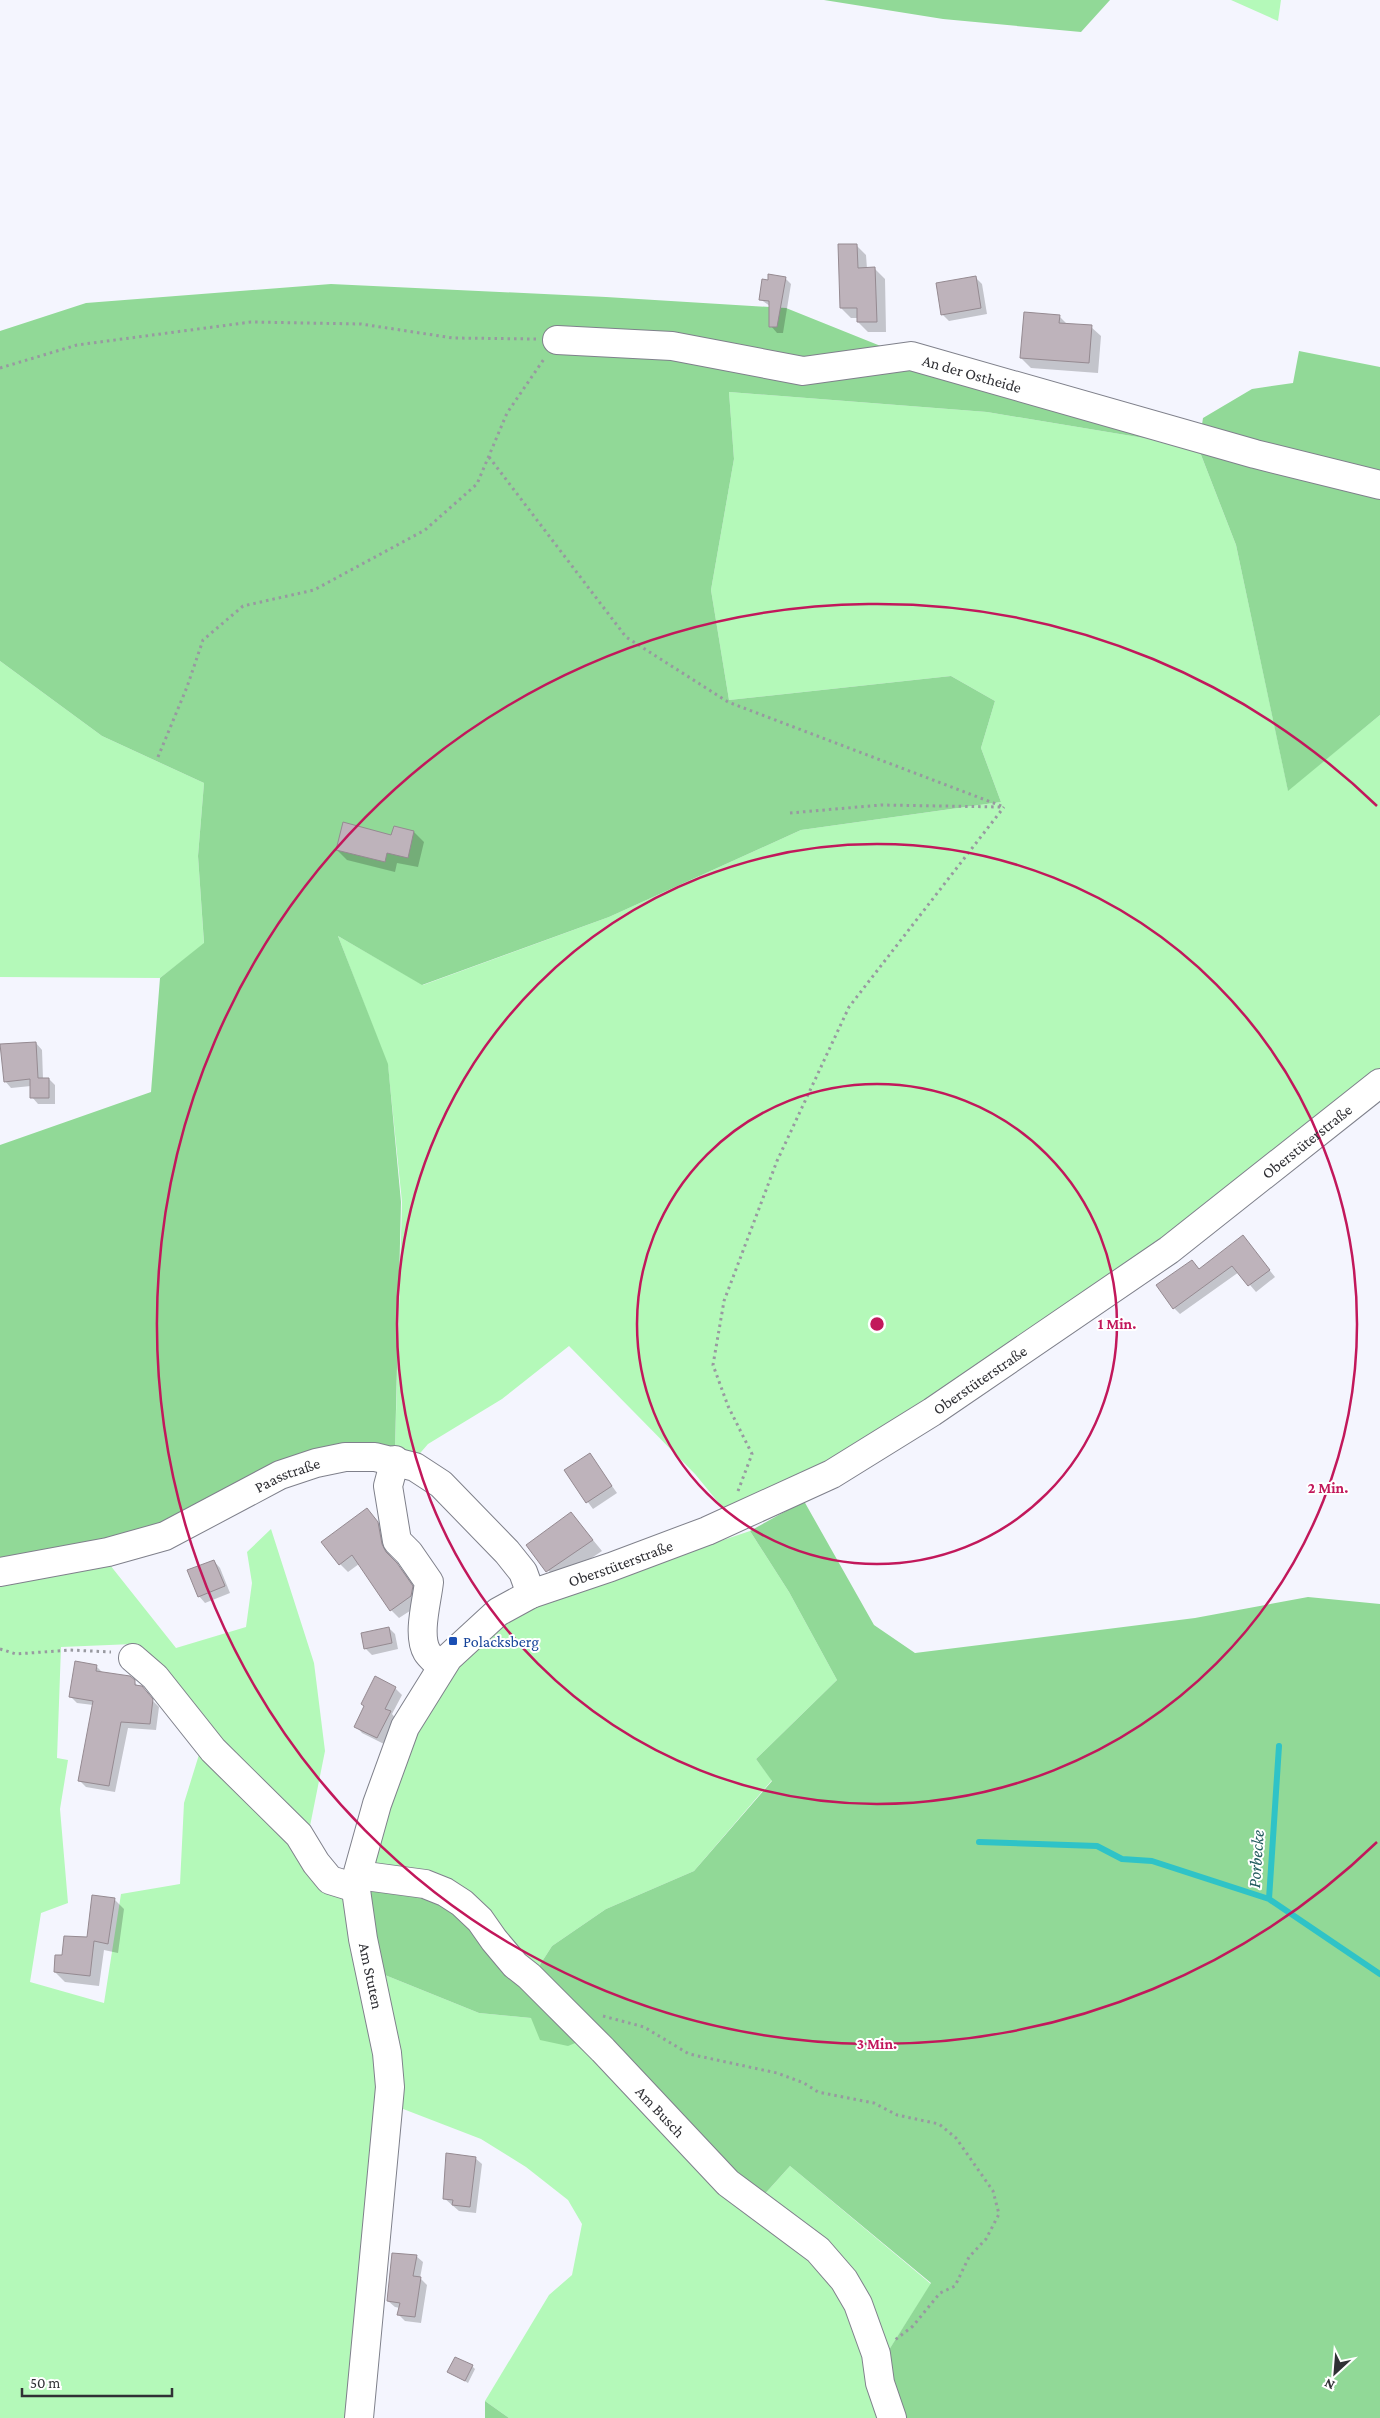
<svg xmlns="http://www.w3.org/2000/svg" width="1380" height="2418" font-family="'Crimson Pro',serif">
<style>
.green{fill:#b4f9b9}
.forest{fill:#91d997}
.shadow{fill:#0003}
.lines{fill:none;stroke-linecap:round;stroke-linejoin:round}
.stream{stroke:#2fc3c7;stroke-width:6}
.building{fill:#beb3bb;stroke:#958a91}
.minor-casing{stroke:#7f808b;stroke-width:30}
.path{stroke:#9899a0;stroke-width:3;stroke-dasharray:2.5 4;stroke-linecap:butt}
.minor{stroke:#fff;stroke-width:28}
.ring{fill:none;stroke:#c2185b;stroke-width:2.5}
.transit-dot{fill:#1a4fb4;stroke:#fff;stroke-width:2}
.labels{text-anchor:middle;dominant-baseline:central;stroke-width:4;stroke-linejoin:round;paint-order:stroke}
.street-label{font-size:16px;fill:#303035;stroke:#fff}
.transit-label{font-size:16px;fill:#164399;stroke:#fff;text-anchor:start}
.water-label{font-size:18px;font-style:italic;fill:#245d5f;stroke:#fff}
.centre{fill:#c2185b;stroke:#fff;stroke-width:2.5}
.ring-label{font-size:15px;text-anchor:middle;font-weight:bold;fill:#c2185b;stroke:#fff;stroke-width:4;stroke-linejoin:round;paint-order:stroke}
</style>
<rect width="100%" height="100%" fill="#f4f5fe"/>
<path class="green" d="M1231,0h50l-3,21z
M729,392l258,20 211,35 38,98 52,245 92,-75v357l-216,174 -334,222 -103,45 -32,-39 -126,-128 -67,53 -74,45 -13,15 -20,-9 7,-248 -14,-136 -50,-130 85,49 186,-68 192,-87 200,-28 -20,-54 14,-47 -44,-25 -222,24 -18,-110 23,-131z
M0,661l102,75 102,47 -6,73 6,88 -44,34 -160,-1z
M271,1529l43,134 11,88 -18,90 -98,-108 -76,-89 -72,3 -4,111 11,2 -8,49 8,94 -27,10 -11,69 74,21 17,-109 59,-10 4,-81 18,-58 143,152 34,155 -30,366h-349v-833l110,-20 66,83 70,-21 6,-44 -5,-31z
M750,1531l39,61 48,88 -81,79 16,21 -78,91 -88,38 -54,37 -16,25 -169,-107 44,-131 37,-61 46,-44 46,-26z
M375,1971l104,42 52,5 54,21 252,245 49,134h-377l-24,-17 64,-106 23,-20 10,-51 -14,-24 -42,-33 -45,-28 -83,-32z
M790,2166l141,118 -49,77 -18,-57 -102,-107z"/>
<path class="forest" d="M824,0h286l-29,32 -138,-13z
M331,284l275,13 180,11 127,51 287,79 3,-20 49,-29 41,-6 6,-32 81,16v348l-92,76 -52,-246 -38,-98 -211,-35 -258,-20 5,67 -23,131 18,110 222,-24 44,25 -14,47 20,54 -200,28 -192,87 -187,68 -84,-49 50,128 13,138 -6,248h-70l-137,73 -188,44v-422l151,-53 9,-114 44,-35 -6,-87 6,-73 -102,-47 -102,-75v-330l86,-28z
M804,1501l70,124 41,28 280,-35 113,-21 72,7v814h-481l-17,-57 49,-78 -141,-117 -28,31 -27,-18 -199,-208 16,-25 54,-37 88,-38 78,-90 -16,-22 81,-79 -48,-88 -39,-61z
M365,1883l71,11 149,145 -17,7 -28,-6 -9,-22 -52,-5 -104,-42z
M485,2401l24,17h-24z"/>
<path class="shadow" d="M856,245l10,10 1,14h8l10,10 1,53h-18l-10,-10v-4h-7l-10,-10z
M785,278l6,6 -8,49h-6l-6,-7 -1,-20 -10,-7 9,-17z
M976,278l6,6 5,30 -38,7 -7,-7z
M1059,316l9,9 23,2 10,9 -3,37 -67,-5 -10,-10z
M414,832l10,10 -6,25 -21,-4 -2,9 -48,-12 -10,-10z
M36,1043l6,7 1,29h6l6,6v19h-17l-6,-7 -1,-11 -20,2 -6,-7z
M1243,1237l32,40 -19,15 -17,-20 -59,42 -6,-6 18,-47 8,9z
M590,1455l27,38 -24,16 -28,-38z
M367,1510l19,22 3,21 5,8 11,12 15,22 -1,10 -20,13 -8,-8 -32,-46 -11,8 -8,-8z
M571,1513l31,38 -45,30 -29,-36z
M214,1561l6,7 10,25 -25,10 -6,-7z
M389,1628l6,6 3,15 -26,6 -7,-7z
M96,1666l7,7 27,5 29,29 -3,23 -28,-2 -13,64 -29,-5 -7,-7 14,-75 -16,-2 -7,-7z
M395,1688l7,7 -10,19 4,5 -12,25 -22,-11 -6,-7z
M114,1899l10,10 -6,44 -14,-3 -5,36 -34,-4 -10,-10 8,-16 25,-17z
M475,2158l7,6 -6,49 -17,-2 -15,-13z
M416,2256l7,6 -3,16 7,7 -6,38 -16,-2 -6,-6 1,-7 -5,-1 -7,-6z
M472,2366l3,3 -7,14 -19,-11z"/>
<g class="lines">
<path class="stream" d="M1279,1746l-10,153 111,75
M979,1842l118,4 25,13 30,2 117,38"/>
</g>
<path class="building" d="M838,244h19l1,24 17,-1 2,55h-20v-14h-17z
M768,274l18,3 -9,50h-8v-26l-10,-1 3,-21 6,1z
M976,276l5,32 -40,7 -5,-32z
M1024,312l36,3 -1,8 33,2 -3,38 -69,-5z
M343,822l48,13 3,-9 20,5 -6,27 -21,-5 -2,9 -49,-12z
M36,1042l2,36h11v20h-19v-19l-26,3 -4,-38z
M1243,1235l27,35 -22,16 -16,-20 -59,43 -17,-24 36,-25 7,9z
M590,1453l22,33 -26,17 -22,-33z
M367,1508l11,14 4,22 4,8 11,11 16,23 -2,10 -21,15 -38,-56 -13,10 -18,-23z
M571,1512l22,28 -47,32 -20,-27z
M214,1560l11,26 -27,11 -11,-27z
M389,1627l3,16 -28,6 -3,-16z
M75,1661l22,4 -1,6 34,5 5,4v5l7,1 11,13 -3,25 -29,-2 -12,64 -31,-5 15,-80 -24,-4z
M375,1676l21,11 -11,22 6,2 -14,27 -23,-11 10,-21 -3,-2z
M92,1895l23,3 -7,46 -14,-3 -4,35 -36,-4 1,-17h7l2,-19 23,1z
M446,2153l30,4 -6,50 -18,-2 1,-5 -10,-1z
M392,2253l25,2 -4,21 8,1 -6,40 -18,-2 3,-12 -13,-2z
M455,2357l18,8 -8,16 -18,-9z"/>
<g class="lines">
<g class="minor-casing">
<g id="minor">
<path id="s1" d="M557,340l115,6 131,25 108,-15 344,98 125,31"/>
<path d="M395,1460l-7,26 9,55 12,12 20,29c-2,19 -12,53 -2,70 3,5 10,10 14,15"/>
<path id="s2" d="M0,1572l108,-20 57,-16 115,-61 36,-12 29,-6h30l40,10 26,17 66,68 16,20 8,22"/>
<path d="M133,1658l22,19 58,73 86,85 17,28 14,17 26,8"/>
<path id="s3" d="M358,1875l67,9 20,8 17,11 18,17 14,20 21,25 14,11 74,74 125,133 90,67 26,30 14,24 18,50 4,29 12,35"/>
<path id="s4" d="M359,2418l31,-331 -3,-34 -24,-114 -8,-56 22,-79 28,-77 43,-69 50,-46 33,-18 80,-27 96,-36 125,-57 100,-62 237,-162 211,-167"/>
</g>
</g>
<path class="path" d="M0,368l77,-23 174,-23 110,2 92,14 83,1
M489,457l137,180 102,65 276,105
M158,757l29,-70 16,-47 40,-34 71,-16 111,-60 52,-46 30,-71 37,-54
M790,813l91,-8 120,2
M738,1491l14,-37 -24,-48 -15,-41 11,-64 53,-140 72,-154 155,-200
M0,1649l16,5 54,-4 41,2
M603,2016l41,11 45,27 88,19 27,10 14,9 56,11 23,12 42,9 17,14 37,53 6,23 -13,25 -17,18 -14,29 -15,7 -27,33 -18,14"/>
<use href="#minor" class="minor"/>
</g>
<g class="ring">
<circle cx="877" cy="1324" r="240"/>
<circle cx="877" cy="1324" r="480"/>
<path d="M1377 1842A720 720 0 1 1 1377 806"/>
</g>
<rect class="transit-dot" x="448" y="1636" width="10" height="10" rx="2.5"/>
<g class="labels">
<g class="street-label">
<text stroke="none"><textPath href="#s1" startOffset="421">An der Ostheide</textPath></text>
<text stroke="none"><textPath href="#s4" startOffset="1795">Oberstüterstraße</textPath></text>
<text stroke="none"><textPath href="#s4" startOffset="1390">Oberstüterstraße</textPath></text>
<text stroke="none"><textPath href="#s2" startOffset="306">Paasstraße</textPath></text>
<text stroke="none"><textPath href="#s4" startOffset="985">Oberstüterstraße</textPath></text>
<text transform="translate(371 1976) rotate(78)">Am Stuten</text>
<text stroke="none"><textPath href="#s3" startOffset="398">Am Busch</textPath></text>
</g>
<g class="transit-label">
<text x="463" y="1641">Polacksberg</text>
</g>
<g class="water-label">
<text transform="translate(1256 1859) rotate(-86)">Porbecke</text>
</g>
</g>
<circle cx="877" cy="1324" r="8" class="centre"/>
<g class="ring-label">
<text x="1117" y="1329">1 Min.</text>
<text x="1328" y="1493">2 Min.</text>
<text x="877" y="2049">3 Min.</text>
</g>
<g transform="translate(1335 2373) rotate(206)" stroke="#ffffff" stroke-width="4" paint-order="stroke">
<path d="M0-4L9 19L0 12L-9 19Z" fill="#303035"/>
<text y="-8" font-size="14" font-weight="bold" text-anchor="middle" fill="#303035">N</text>
</g>
<path d="M22 2388v8h150v-8" fill="none" stroke="#303035" stroke-width="2.5"/>
<text x="30" y="2388" font-size="15" fill="#303035" stroke="#ffffff" stroke-width="4" paint-order="stroke">50 m</text>
</svg>
